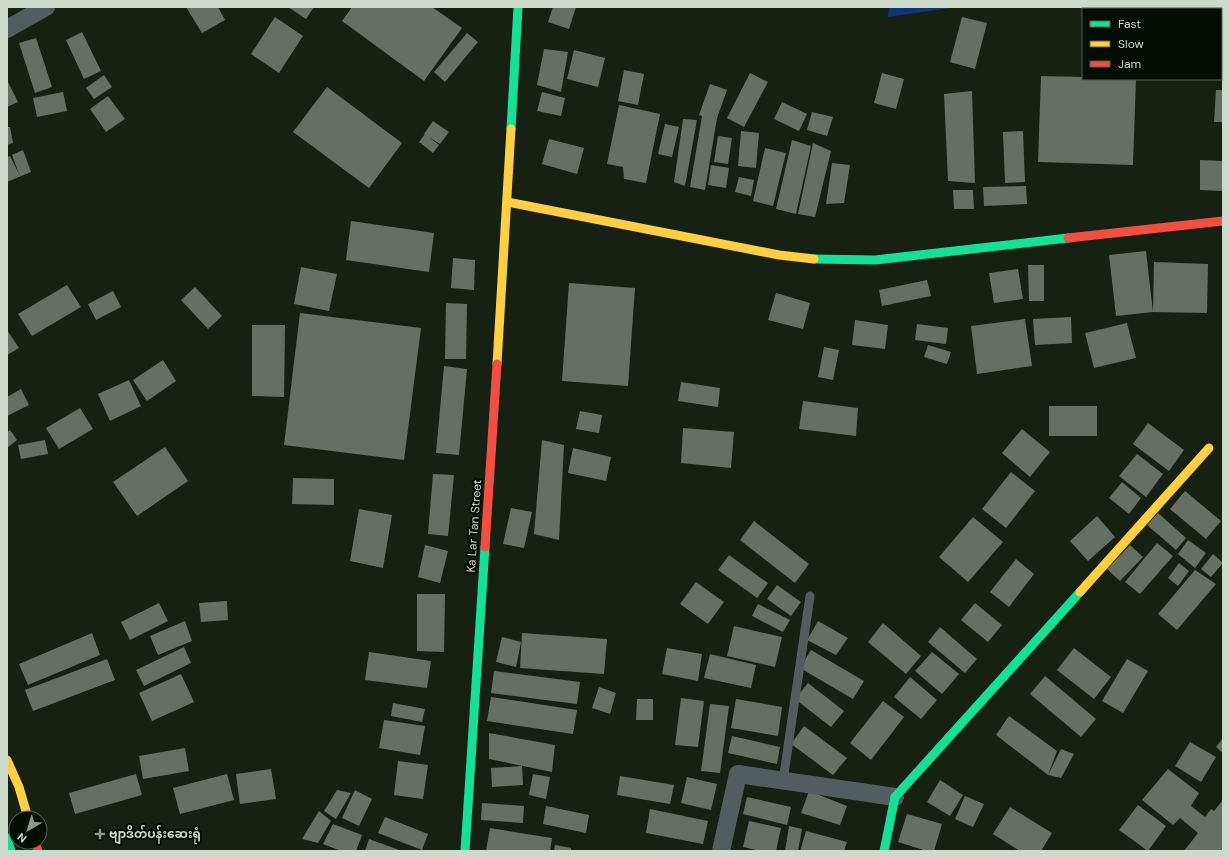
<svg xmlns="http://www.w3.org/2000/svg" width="1230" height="858" font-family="'DM Sans','Noto Sans Myanmar',sans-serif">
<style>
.water{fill:#0f3672}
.building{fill:#666f63}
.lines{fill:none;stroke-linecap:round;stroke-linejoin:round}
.lane{stroke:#535c5f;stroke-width:9}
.street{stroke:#535c5f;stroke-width:18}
.fast{stroke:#16e098;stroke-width:9}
.slow{stroke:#ffcf43;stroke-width:9}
.jam{stroke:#f24e42;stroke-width:9}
.poi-dot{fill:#8d988a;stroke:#050c04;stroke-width:1.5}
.labels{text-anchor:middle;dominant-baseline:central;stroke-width:4;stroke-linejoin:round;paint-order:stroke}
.street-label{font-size:12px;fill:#cdd9ca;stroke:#050c04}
.poi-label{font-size:12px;font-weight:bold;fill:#cdd9ca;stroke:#050c04;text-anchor:start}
</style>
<rect width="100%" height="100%" fill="#162013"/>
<path class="water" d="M889,7h68l-69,10z
M1072,7h104l-2,2h-91z"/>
<path class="building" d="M186,7h32l7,13 -23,13z
M288,7h26l-8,12z
M352,7h80l30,21 -38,53 -82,-60z
M553,7h23l-7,22 -21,-7z
M275,17l28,19 -24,37 -28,-19z
M962,17l25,6 -12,46 -25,-7z
M82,32l19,39 -17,8 -18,-39z
M467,33l11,9 -33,40 -11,-10z
M36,38l16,49 -17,6 -16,-50z
M544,49l24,3 -7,40 -24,-7z
M574,50l31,8 -7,29 -31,-8z
M624,70l20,4 -6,31 -20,-4z
M750,73l18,9 -24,45 -17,-9z
M882,73l22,6 -8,30 -22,-6z
M104,75l8,12 -18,12 -8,-11z
M1041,76l42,1v2h53l-3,86 -95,-3z
M7,80l11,22 -11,5z
M710,84l17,6 -10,28 -12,72 -15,-3 12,-71 -3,-1z
M327,87l75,56 -33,45 -76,-56z
M1216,90h7v32h-9z
M972,91l3,92 -27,-2 -4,-87z
M63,92l4,19 -30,6 -4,-19z
M542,92l23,6 -4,18 -24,-5z
M108,96l17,23 -19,13 -16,-23z
M782,102l25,12 -8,17 -25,-12z
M619,105l41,9 -14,69 -22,-4 -1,-12 -16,-3z
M812,112l21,5 -6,19 -20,-6z
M683,119l14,1 -12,66 -11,-4z
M433,121l16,11 -9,12 -16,-10z
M665,124l14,3 -7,30 -14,-3z
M7,127h3l3,16 -6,2z
M741,131l18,2 -3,35 -18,-2z
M1023,131l2,51 -20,1 -2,-51z
M425,134l14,11 -6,8 -14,-11z
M718,136l14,2 -4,26 -14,-2z
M549,139l35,9 -7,26 -35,-10z
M792,140l19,6 -15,68 -20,-5z
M813,143l18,8 -16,66 -17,-3z
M765,148l21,5 -13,53 -20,-5z
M23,150l8,22 -24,10v-25l3,-1 9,18 -7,-19z
M1200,160l23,1v30l-23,-1z
M832,163l18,2 -6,38 -18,1z
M711,165l18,3 -3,20 -18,-3z
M739,177l15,3 -3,16 -16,-4z
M1026,186l1,18 -43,2 -1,-19z
M953,190h20l1,19h-20z
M351,221l83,12 -5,39 -83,-12z
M1146,251l7,61 -37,4 -7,-61z
M453,258l22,2 -1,30 -23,-2z
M1154,262l54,2 -1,49 -54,-1z
M1028,265h16v36h-15z
M301,267l36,7 -8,37 -35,-7z
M1018,269l5,30 -29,4 -5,-30z
M927,280l4,16 -49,10 -3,-16z
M569,283l66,5 -7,98 -66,-5z
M67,285l14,22 -49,29 -14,-22z
M195,287l27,29 -14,13 -27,-29z
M113,291l8,16 -25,13 -8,-16z
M776,293l34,10 -7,26 -35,-9z
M446,303l21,1 -1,55h-21z
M300,313l121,15 -17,132 -120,-15z
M1071,317l1,26 -37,2 -2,-26z
M1025,319l7,47 -55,8 -6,-48z
M855,320l33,5 -3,24 -33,-4z
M1127,323l9,35 -42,10 -9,-35z
M917,324l31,4 -2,16 -31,-4z
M252,325h33l-1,72 -32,-1z
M7,330l12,18 -12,7z
M928,345l23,7 -4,12 -23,-7z
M824,347l15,3 -6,30 -15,-3z
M163,360l13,21 -29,20 -14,-21z
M444,366l23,3 -8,86 -23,-2z
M129,380l12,26 -31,15 -12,-27z
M681,382l39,6 -2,19 -40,-6z
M21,389l8,16 -22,11v-19z
M803,401l55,7 -2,28 -57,-7z
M1049,406h48v30h-48z
M80,408l13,21 -34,20 -13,-21z
M580,411l22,4 -3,18 -23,-4z
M1148,423l36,27 -15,21 -36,-27z
M683,428l51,4 -3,36 -50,-5z
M1022,429l28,23 -20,25 -28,-24z
M10,430l7,10 -10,8v-16z
M45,440l3,14 -27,5 -3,-14z
M542,440l22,5 -5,95 -25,-6z
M165,447l23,34 -51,35 -24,-34z
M573,448l38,9 -5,24 -38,-8z
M1137,454l26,20 -17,23 -27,-21z
M1011,472l24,19 -29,37 -24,-19z
M433,474l21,1 -6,61 -20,-2z
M293,478l41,1v26l-42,-1z
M1122,482l19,16 -12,16 -20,-16z
M1185,491l36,30 -15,18 -36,-30z
M511,508l21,4 -8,36 -21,-4z
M359,509l33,6 -9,53 -33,-7z
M1158,513l28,25 -10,12 -29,-25z
M1097,516l18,21 -27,24 -18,-20z
M973,517l30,25 -35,40 -29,-25z
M754,521l55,43 -14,19 -55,-43z
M1188,540l18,13 -11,15 -17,-14z
M1157,543l16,13 -33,38 -15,-12z
M425,545l23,6 -8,32 -22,-6z
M1130,545l13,12 -23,24 -13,-12z
M1213,554l10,9 -12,14 -10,-8z
M729,555l39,28 -11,15 -39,-28z
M1016,559l18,15 -25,33 -19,-15z
M1179,563l10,8 -11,15 -10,-8z
M1195,570l21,14 -39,46 -19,-16z
M696,582l28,20 -16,22 -28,-20z
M777,585l24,17 -10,14 -24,-17z
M417,594h28l-1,58 -27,-1z
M227,601l1,19 -27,2 -2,-19z
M159,603l9,18 -38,19 -9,-18z
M975,603l27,22 -14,17 -27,-22z
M758,604l32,16 -7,12 -31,-16z
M185,621l7,20 -34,14 -8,-19z
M818,621l30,17 -12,17 -29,-15z
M883,623l38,33 -15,18 -38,-32z
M734,626l48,11 -7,30 -48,-11z
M940,627l37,32 -12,14 -37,-31z
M92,633l8,22 -72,30 -9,-21z
M522,633l85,6 -3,35 -84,-6z
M502,637l19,5 -5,25 -20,-5z
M184,647l7,16 -47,23 -8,-16z
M667,648l35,6 -4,27 -36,-7z
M1074,648l37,29 -17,22 -37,-29z
M811,650l53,31 -11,18 -53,-31z
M369,652l62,9 -4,27 -62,-8z
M932,652l27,22 -17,20 -27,-23z
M710,654l46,11 -5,23 -47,-10z
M107,659l8,21 -82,31 -8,-21z
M1127,659l21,12 -25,42 -21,-12z
M494,671l86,11 -3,22 -86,-11z
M181,674l13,28 -42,19 -13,-28z
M1045,676l51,43 -15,18 -51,-43z
M910,677l27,23 -16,19 -27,-22z
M808,683l36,28 -13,16 -36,-28z
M599,687l17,6 -6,21 -18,-6z
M491,697l86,13 -4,24 -86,-13z
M681,698l23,3 -6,46 -23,-2z
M637,699h16v21h-17z
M736,699l46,8 -4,29 -47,-8z
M883,701l21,16 -33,43 -21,-17z
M393,703l32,6 -3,13 -31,-6z
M710,704l19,2 -9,67 -19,-2z
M1009,716l48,35 -9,24 13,-26 13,5 -13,24 -13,-3 -52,-40z
M384,720l41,6 -5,29 -41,-7z
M804,726l43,32 -14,17 -42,-31z
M489,733l66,12 -3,27 -63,-13z
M732,736l48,11 -3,17 -49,-11z
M1223,738v15l-7,-6z
M1190,742l26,15 -15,25 -26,-16z
M185,748l4,23 -46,8 -4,-23z
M398,761l30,4 -5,34 -29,-4z
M522,766l1,19 -31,2 -1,-19z
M271,769l5,30 -36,5 -4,-30z
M1168,769l31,24 -8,13 14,11 6,-8 3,2 9,-11v51h-39l14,-18 -18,-15 -7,7 -31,-25z
M136,774l6,21 -67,19 -6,-21z
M227,774l7,26 -54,14 -7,-26z
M533,774l17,3 -4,22 -17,-4z
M620,776l54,9 -4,19 -53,-9z
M687,777l30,7 -6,26 -30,-7z
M940,780l23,15 -13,21 -23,-14z
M337,790l14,3 -15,26 -12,-8z
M355,790l17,9 -13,27 -17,-8z
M809,791l38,15 -7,19 -39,-12z
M965,796l19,8 -11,23 -18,-8z
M747,797l44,10 -4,18 -44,-11z
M482,803l42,3 -1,17 -42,-3z
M1138,805l28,21 -18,25 -29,-21z
M546,806l43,9 -3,18 -43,-9z
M1010,807l42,26 -11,18h-21l-27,-17z
M650,809l58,12 -5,23 -57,-11z
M319,811l12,10 -13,22 -16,-4z
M907,814l35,10 -8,27h-7l-29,-9z
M385,817l43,17 -6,16 -44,-17z
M749,821l32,7 -5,23h-16l-17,-4z
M333,824l29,11 -6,16h-15l-18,-7z
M789,826l13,3 -4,22h-13z
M490,828l62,10 -2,13h-64z
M806,831l41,11 -3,9h-44z
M369,839l33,12h-37z
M555,845l16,3v3h-17z"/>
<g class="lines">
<path class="lane" d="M783,781l27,-185"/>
<path class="street" d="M7,29l39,-22
M721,851l17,-77 157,23"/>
<path class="fast" d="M511,129l7,-122
M814,259l61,1 193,-22
M7,838l4,13
M465,851l20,-304
M884,851l11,-54 185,-205"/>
<path class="slow" d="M507,202l272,53 35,4
M497,364l14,-235
M1080,592l129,-144
M7,760l12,27 9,31"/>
<path class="jam" d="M1068,238l155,-17
M485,547l12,-183
M35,842l3,9"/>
</g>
<path class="poi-dot" d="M98 828h4v4h4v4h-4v4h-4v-4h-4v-4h4z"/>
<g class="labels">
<g class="street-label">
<text transform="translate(474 526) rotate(-86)">Ka Lar Tan Street</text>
</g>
<g class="poi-label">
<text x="109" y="834">ဗျာဒိတ်ပန်းဆေးရုံ</text>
</g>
</g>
<rect width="1230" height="858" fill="none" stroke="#cdd9ca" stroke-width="16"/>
<rect x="1082" y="8" width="140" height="72" fill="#050c04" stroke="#555e53"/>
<rect x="1090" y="21" width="20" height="6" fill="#16e098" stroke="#555e53"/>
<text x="1118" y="28" font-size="12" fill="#cdd9ca">Fast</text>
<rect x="1090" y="41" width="20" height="6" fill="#ffcf43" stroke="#555e53"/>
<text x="1118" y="48" font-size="12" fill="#cdd9ca">Slow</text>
<rect x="1090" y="61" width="20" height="6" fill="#f24e42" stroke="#555e53"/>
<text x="1118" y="68" font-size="12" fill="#cdd9ca">Jam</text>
<g transform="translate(28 830) rotate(218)"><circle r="19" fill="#050c04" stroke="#555e53"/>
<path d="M0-3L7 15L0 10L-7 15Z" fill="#8d988a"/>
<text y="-6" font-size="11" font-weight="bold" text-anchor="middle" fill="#cdd9ca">N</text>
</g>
</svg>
